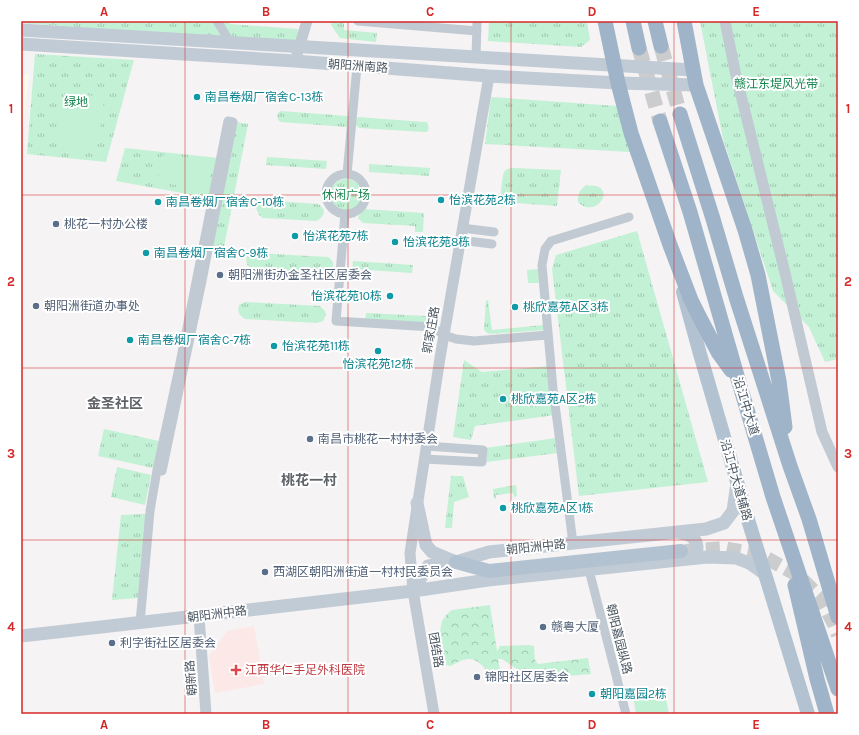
<svg xmlns="http://www.w3.org/2000/svg" width="859" height="735" font-family="Karla,'Noto Sans SC',sans-serif">
<style>
.commercial{fill:#fdf9ef}
.medical{fill:#fce8e6}
.grass{fill:url(#grass-tufts)}
.forest{fill:url(#forest-crowns)}
.garden{fill:#c3f1d5}
.lines{fill:none;stroke-linecap:round;stroke-linejoin:round}
.primary-tunnel{stroke:#caccce;stroke-width:14;stroke-dasharray:14 7;stroke-linecap:butt}
.trunk-tunnel{stroke:#caccce;stroke-width:15;stroke-dasharray:15 8;stroke-linecap:butt}
.minor{stroke:#c1cad2;stroke-width:9}
.tertiary{stroke:#c1cad2;stroke-width:11}
.secondary{stroke:#c1cbd6;stroke-width:13}
.primary{stroke:#b3c2d1;stroke-width:14}
.trunk{stroke:#9fb4c9;stroke-width:15}
.grid{fill:none;stroke:#d62828;stroke-width:1;stroke-opacity:0.55}
.culture-dot{fill:#0f9aa8;stroke:#fff;stroke-width:1.5}
.service-dot{fill:#5c6f8a;stroke:#fff;stroke-width:1.5}
.health-dot{fill:#e0444e;stroke:#fff;stroke-width:1.5}
.labels{text-anchor:middle;dominant-baseline:central;stroke-width:4;stroke-linejoin:round;paint-order:stroke}
.street-label{font-size:12px;fill:#4a5661;stroke:#fff}
.park-label{font-size:12px;fill:#17864f;stroke:#fff}
.culture-label{font-size:12px;fill:#0d838f;stroke:#fff;text-anchor:start}
.service-label{font-size:12px;fill:#4e5e75;stroke:#fff;text-anchor:start}
.health-label{font-size:12px;fill:#be3a42;stroke:#fff;text-anchor:start}
.quarter-label{font-size:14px;font-weight:bold;fill:#5f6368;stroke:#fff}
.neatline{fill:none;stroke:#d62828;stroke-width:1.5}
.grid-label{font-size:13px;text-anchor:middle;font-weight:bold;fill:#d62828}
</style>
<defs>
<pattern id="grass-tufts" width="24" height="20" patternUnits="userSpaceOnUse"><rect width="24" height="20" fill="#c3f1d5"/><path d="M3 7l-1-3M5 7V3M7 7l1-3M15 17l-1-3M17 17v-4M19 17l1-3" fill="none" stroke="#a0c6b0"/></pattern>
<pattern id="forest-crowns" width="20" height="18" patternUnits="userSpaceOnUse"><rect width="20" height="18" fill="#c3f1d5"/><path d="M2 6a3 3 0 1 1 6 0M12 15a3 3 0 1 1 6 0" fill="none" stroke="#a0c6b0"/></pattern>
</defs>
<rect width="100%" height="100%" fill="#f5f3f3"/>
<path class="commercial" d="M21,75h8l-8,70z"/>
<path class="medical" d="M254,626l10,58 -49,9 -6,-37 18,-25z"/>
<path class="grass" d="M21,21h207l2,3 68,5 -1,14 -276,-20z
M332,21h12v9l33,3 -1,9 -36,-4 -9,-13z
M489,21h98l3,19 -9,7 -93,-6z
M700,21h138v338l-13,3 -16,-35 -36,-36 -50,-152z
M35,54l99,6 -28,102 -79,-8z
M491,97l126,9 14,46 -146,-8z
M281,111l66,5 2,1 -1,9 -2,1 -65,-5c-5,-2 -4,-7 -2,-10z
M358,117l67,5h2c2,4 2,7 0,10h-3l-65,-4 -4,-4 1,-4z
M236,122l12,2 -25,128 -11,-2z
M125,148l93,10 -8,40 -94,-17z
M267,157l60,4 -1,8 -60,-4z
M369,164l61,4 -1,8 -60,-4z
M513,168l48,2 -4,36 -56,-4c-1,-5 1,-25 3,-30 2,-3 5,-4 9,-4z
M330 195a16 16 0 1 1 32 0a16 16 0 1 1-32 0Z
M586,185c4,1 9,0 13,2 11,6 0,23 -12,20 -3,0 -7,-3 -9,-5 -1,-6 2,-13 8,-17z
M262,200l56,4c9,5 7,13 -2,17l-53,-3 -4,-3 -3,-7 2,-5z
M364,209l60,4 -1,19h-8v-6l-52,-3 -5,-5 3,-7z
M637,231l71,251 -129,14 -27,-227 4,-14z
M253,253l75,4c6,4 7,9 3,15l-6,2 -72,-4c-6,-4 -8,-7 -6,-14z
M353,261l60,4 -1,8 -60,-4z
M540,269l5,61 -55,4c-3,-1 -5,-2 -6,-5l2,-28 2,-1 4,30 51,-5 -4,-42h-11l-1,-13z
M245,302l75,4 5,5 1,4 -3,6 -6,2 -72,-4c-6,-4 -8,-7 -6,-14z
M366,313l60,3v8l-61,-4z
M464,360l18,12 67,-6 6,49 -80,11 -4,14 -18,-3z
M104,429l55,12 -6,27 -55,-12z
M556,438l2,15 -71,9 -2,-14z
M117,467l34,8 -6,30 -34,-8z
M451,476h12l6,21 -15,5 -2,26h-7z
M516,485l1,11 -3,1 -1,-4 -17,2v4h-2l-1,-10z
M146,514l-8,84 -26,2 9,-85z"/>
<path class="forest" d="M490,605l7,46 3,-5 29,-1 5,1 1,14 3,4 50,-6 3,16 -49,4c-9,-7 -12,-10 -24,-8l-16,-11h-4l3,17 -10,1c-12,-18 -20,-24 -40,-11l-10,-2 -3,-23 4,-20 5,-7 5,-4z"/>
<path class="garden" d="M70,92l28,5 6,9 -7,40h-3l-4,7 -30,-6 -3,-7 7,-44z
M162,155l50,9 -4,26 -51,-8z
M664,689l5,25h-33l-3,-19z"/>
<g class="lines">
<path class="primary-tunnel" d="M685,551l39,-3 37,7 38,21 20,20 15,28 4,11"/>
<path class="trunk-tunnel" d="M661,46l19,68
M639,48l21,73"/>
<path class="minor" d="M217,21l13,21
M358,21l119,10
M476,58l1,-37
M326 194a20 20 0 1 1 40 0a20 20 0 1 1-40 0Z
M347,174l10,-108
M345,214l-9,107 96,6 12,8 12,4 18,2 74,-6
M462,228l32,4
M460,240l32,4
M424,459l58,3 1,-12 -57,-4
M573,543l-20,-154 -11,-124 3,-16 6,-8 78,-24
M589,570l37,144
M140,623l10,-112 7,-41 22,-102 49,-247 5,1 -31,159 -40,190 -5,-1"/>
<path class="tertiary" d="M725,21l10,50 50,202 37,159 16,35
M295,61l12,-40
M199,616l7,98
M434,714l-21,-123 -3,-38 30,-195 49,-282"/>
<path class="secondary" d="M21,30l672,40
M21,44l274,17 194,15 129,7 78,2
M417,503l9,42 6,7 24,10
M681,533c8,1 15,4 16,14 0,2 0,4 -1,6 -3,3 -8,5 -12,6
M413,591l15,-25 28,-4 33,-10 217,-23 18,-6 9,-12 4,-28
M21,636l80,-9 312,-36 75,-11 219,-23 29,1 13,5 16,11"/>
<path class="primary" d="M683,292l17,62 49,169 16,51 43,140
M456,562l33,9 192,-20"/>
<path class="trunk" d="M605,21l13,62 13,50 39,112 21,55 10,20 17,32 13,18
M633,21l6,27
M655,21l6,25
M684,21l12,64 49,145 13,45 21,106 6,46
M680,114l33,105 23,78 54,169 19,53 29,98
M660,121l30,91 48,167 35,118 65,192
M795,585l22,94 10,35"/>
</g>
<path class="grid" d="M185,21v693M348,21v693M511,21v693M674,21v693M21,195h817M21,368h817M21,540h817"/>
<g class="culture-dot">
<circle cx="197" cy="97" r="4"/>
<circle cx="441" cy="200" r="4"/>
<circle cx="158" cy="202" r="4"/>
<circle cx="295" cy="236" r="4"/>
<circle cx="395" cy="242" r="4"/>
<circle cx="146" cy="253" r="4"/>
<circle cx="390" cy="296" r="4"/>
<circle cx="515" cy="307" r="4"/>
<circle cx="130" cy="340" r="4"/>
<circle cx="274" cy="346" r="4"/>
<circle cx="378" cy="351" r="4"/>
<circle cx="503" cy="399" r="4"/>
<circle cx="503" cy="508" r="4"/>
<circle cx="592" cy="694" r="4"/>
</g>
<g class="service-dot">
<circle cx="56" cy="224" r="4"/>
<circle cx="220" cy="275" r="4"/>
<circle cx="36" cy="306" r="4"/>
<circle cx="310" cy="439" r="4"/>
<circle cx="265" cy="572" r="4"/>
<circle cx="543" cy="627" r="4"/>
<circle cx="112" cy="643" r="4"/>
<circle cx="477" cy="677" r="4"/>
</g>
<path class="health-dot" d="M234 664h4v4h4v4h-4v4h-4v-4h-4v-4h4z"/>
<g class="labels">
<g class="street-label">
<text transform="translate(358 66) rotate(4)">朝阳洲南路</text>
<text transform="translate(431 330) rotate(-80)">郭家庄路</text>
<text transform="translate(746 406) rotate(73)">沿江中大道</text>
<text transform="translate(736 480) rotate(74)">沿江中大道辅路</text>
<text transform="translate(536 547) rotate(-6)">朝阳洲中路</text>
<text transform="translate(217 614) rotate(-7)">朝阳洲中路</text>
<text transform="translate(619 639) rotate(76)">朝阳嘉园纵路</text>
<text transform="translate(436 650) rotate(80)">团结路</text>
<text transform="translate(191 678) rotate(-95)">朝新路</text>
</g>
<g class="park-label">
<text x="776" y="84">赣江东堤风光带</text>
<text x="76" y="102">绿地</text>
<text x="346" y="195">休闲广场</text>
</g>
<g class="culture-label">
<text x="205" y="97">南昌卷烟厂宿舍C-13栋</text>
<text x="449" y="200">怡滨花苑2栋</text>
<text x="166" y="202">南昌卷烟厂宿舍C-10栋</text>
<text x="303" y="236">怡滨花苑7栋</text>
<text x="403" y="242">怡滨花苑8栋</text>
<text x="154" y="253">南昌卷烟厂宿舍C-9栋</text>
<text x="382" y="296" text-anchor="end">怡滨花苑10栋</text>
<text x="523" y="307">桃欣嘉苑A区3栋</text>
<text x="138" y="340">南昌卷烟厂宿舍C-7栋</text>
<text x="282" y="346">怡滨花苑11栋</text>
<text x="378" y="364" text-anchor="middle">怡滨花苑12栋</text>
<text x="511" y="399">桃欣嘉苑A区2栋</text>
<text x="511" y="508">桃欣嘉苑A区1栋</text>
<text x="600" y="694">朝阳嘉园2栋</text>
</g>
<g class="service-label">
<text x="64" y="224">桃花一村办公楼</text>
<text x="228" y="275">朝阳洲街办金圣社区居委会</text>
<text x="44" y="306">朝阳洲街道办事处</text>
<text x="318" y="439">南昌市桃花一村村委会</text>
<text x="273" y="572">西湖区朝阳洲街道一村村民委员会</text>
<text x="551" y="627">赣粤大厦</text>
<text x="120" y="643">利字街社区居委会</text>
<text x="485" y="677">锦阳社区居委会</text>
</g>
<g class="health-label">
<text x="245" y="670">江西华仁手足外科医院</text>
</g>
<g class="quarter-label">
<text x="115" y="403">金圣社区</text>
<text x="309" y="480">桃花一村</text>
</g>
</g>
<rect width="859" height="735" fill="none" stroke="#ffffff" stroke-width="44"/>
<rect x="22" y="22" width="815" height="691" class="neatline"/>
<g class="grid-label">
<text x="104" y="16">A</text>
<text x="266" y="16">B</text>
<text x="430" y="16">C</text>
<text x="592" y="16">D</text>
<text x="756" y="16">E</text>
<text x="11" y="113">1</text>
<text x="848" y="113">1</text>
<text x="11" y="286">2</text>
<text x="848" y="286">2</text>
<text x="11" y="458">3</text>
<text x="848" y="458">3</text>
<text x="11" y="631">4</text>
<text x="848" y="631">4</text>
<text x="104" y="729">A</text>
<text x="266" y="729">B</text>
<text x="430" y="729">C</text>
<text x="592" y="729">D</text>
<text x="756" y="729">E</text>
</g>
</svg>
